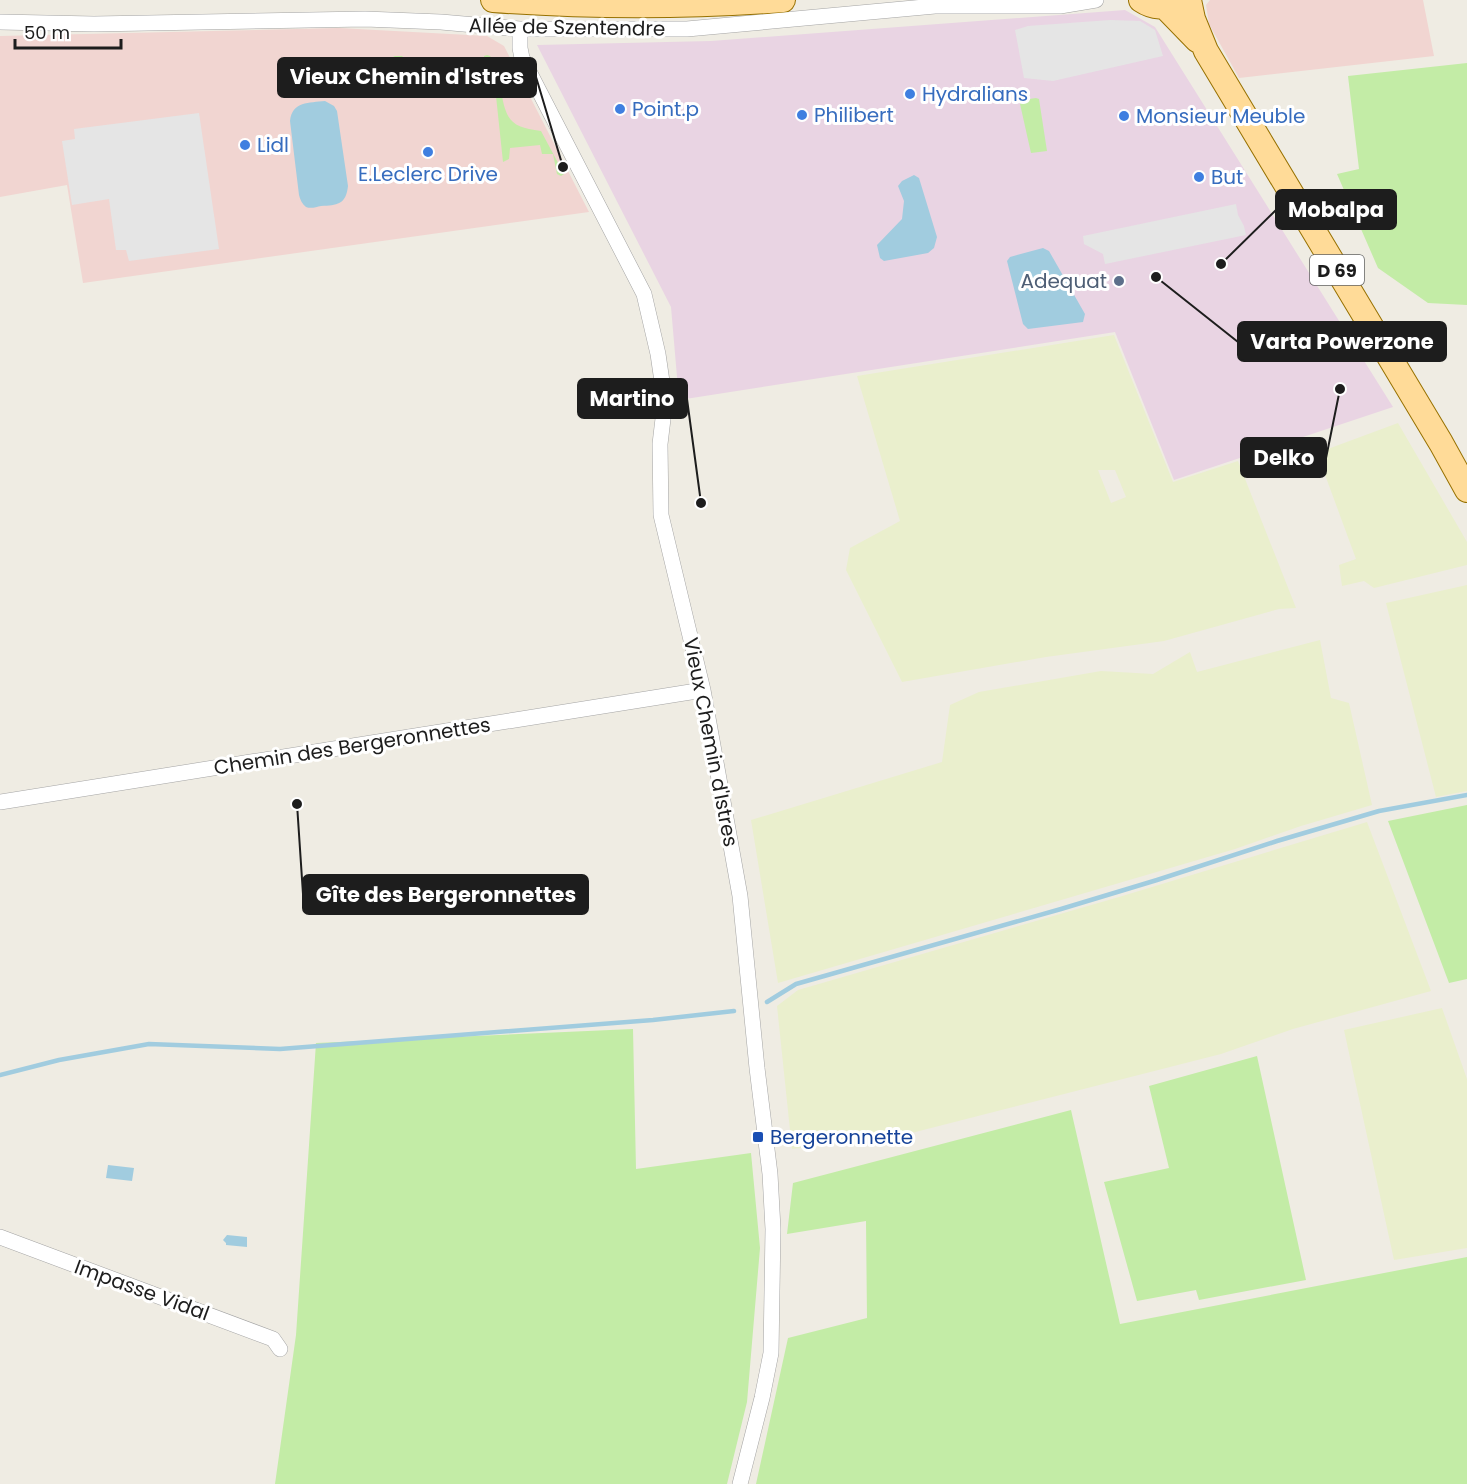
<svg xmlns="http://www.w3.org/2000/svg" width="1467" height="1484" font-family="Poppins,sans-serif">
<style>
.commercial{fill:#f1d5d1}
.industrial{fill:#e9d4e3}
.farmland{fill:#eaefcd;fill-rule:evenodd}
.grass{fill:#c3eca6}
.parking{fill:#e5e5e5}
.water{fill:#a1ccdf}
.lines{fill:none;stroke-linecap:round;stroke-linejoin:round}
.stream{stroke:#a1ccdf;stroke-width:4.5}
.street-casing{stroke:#a4a4a4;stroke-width:16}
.primary-casing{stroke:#977100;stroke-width:26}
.street{stroke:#fff;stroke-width:15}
.primary{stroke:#ffdb98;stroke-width:24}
.shop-dot{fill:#3f7fe0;stroke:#fff;stroke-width:2}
.service-dot{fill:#5c6f8a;stroke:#fff;stroke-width:2}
.transit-dot{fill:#1a4fb4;stroke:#fff;stroke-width:2}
.labels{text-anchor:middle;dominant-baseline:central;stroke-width:6;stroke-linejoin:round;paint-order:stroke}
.shield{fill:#fff;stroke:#616161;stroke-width:1.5}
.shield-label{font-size:18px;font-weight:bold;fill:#1d1d1d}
.street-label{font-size:20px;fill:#1d1d1d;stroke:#fff}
.shop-label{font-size:20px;fill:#366cbe;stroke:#fff;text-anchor:start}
.service-label{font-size:20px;fill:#4e5e75;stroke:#fff;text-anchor:end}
.transit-label{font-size:20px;fill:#164399;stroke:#fff;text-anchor:start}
.leader{fill:none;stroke:#1d1d1d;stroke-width:2}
.callout-dot{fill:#1d1d1d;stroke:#fff;stroke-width:2}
.callout{fill:#1d1d1d;stroke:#1d1d1d;stroke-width:2}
.callout-label{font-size:21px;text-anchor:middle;font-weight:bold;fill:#fff}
</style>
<rect width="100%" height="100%" fill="#efece3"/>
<path class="commercial" d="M1210,0h213l11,56 -195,22 -30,-54 -3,-19z
M339,28l148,8 17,10 85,166 -506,71 -16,-98 -67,12v-161z"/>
<path class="industrial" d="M1125,10l30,17 238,380 -219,73 -59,-148 -436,68 -8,-93 -134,-262 174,-4z"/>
<path class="farmland" d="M1114,335l59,147 65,-21 58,147 -17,1 -115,32 -118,16 -144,25 -56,-112 4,-22 50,-27 -43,-145zM1098,470h17l11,27 -15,6z
M1398,423l69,119v23l-93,23 -10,-7 -22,5 -3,-21 17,-6 -39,-106z
M1467,585v206l-31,6 -50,-194z
M1320,640l11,58 18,5 23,102 -71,21 -66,23 -457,134 -27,-163 191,-58 8,-57 29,-13 122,-21 52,3 37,-22 7,20z
M1367,822l64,169 -138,38 -72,25 -329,84 -100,11 -15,-143 21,-16 321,-93z
M1442,1008l25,71v169l-73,12 -50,-230z"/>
<path class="grass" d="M487,55l3,1 8,9 3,12 -13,2 -4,-23z
M395,56h7l5,5 1,9 -8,1 2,13c-11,2 -28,8 -37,1 2,-15 17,-23 30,-29z
M1467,63v242l-39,-2 -50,-35 -41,-94 22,-5 -11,-93z
M496,96h6c5,28 13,31 39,35l23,43 -3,2 -4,-2 -4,-20h-11l-2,-9 -30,3 -1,11 -6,3z
M1036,98l3,1 8,52 -16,2 -11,-49 2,-4z
M1467,805v174l-18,4 -61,-162z
M633,1029l3,140 115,-16 9,95 -13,154 -20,82h-452l21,-149 20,-292z
M1257,1056l49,224 -107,20 -3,-10 -59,11 -33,-119 65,-14 -20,-82z
M1071,1110l49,214 347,-67v227h-711l32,-146 79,-20 -1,-97 -79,13 6,-51z"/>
<path class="parking" d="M1110,20l30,1 15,9 8,26 -110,25 -29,-3 -9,-48 13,-4z
M199,113l20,136 -90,12 -3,-11h-10l-7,-51 -37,6 -10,-64 13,-2 -1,-10z
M1236,204l2,11 6,11 2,9 -141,29 -2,-10 -19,-10 -1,-8z"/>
<path class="water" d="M325,101l9,5 3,5 11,75c-2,19 -11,19 -27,20 -5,1 -10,3 -15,1 -4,-3 -6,-8 -7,-12l-9,-74c2,-20 19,-18 35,-20z
M914,175l5,3 18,59 -3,11 -6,5 -44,8 -4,-3 -3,-13 25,-26 2,-18 -6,-15 4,-5z
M1043,248l6,3 36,63 -2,8 -55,7 -5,-5 -16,-63 3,-4z
M108,1165l26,3 -2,13 -26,-3z
M227,1235l20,2v10l-21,-2v-2l-3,-3z"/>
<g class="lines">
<path class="stream" d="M767,1002l29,-18 265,-75 96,-29 120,-39 102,-30 88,-16
M0,1075l59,-15 90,-16 131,5 373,-29 81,-9"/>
<g class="street-casing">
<path id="street" d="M0,22l94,2 271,-5 76,3 79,7h167l248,-23h125l36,-6
M520,29v19l2,10 122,236 14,60 7,48 -5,42 1,71 42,175 37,206 17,172 13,106 3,55 -2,124 -9,45 -22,86
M0,802l703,-112
M0,1237l273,102 7,10"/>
</g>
<g class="primary-casing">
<path id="primary" d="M493,0c97,7 193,7 290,0
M1141,0c12,8 25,9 37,1
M1189,0l4,19 13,32 235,392 26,47
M1164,6l33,34"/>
</g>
<use href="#street" class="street"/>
<use href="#primary" class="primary"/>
</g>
<g class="shop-dot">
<circle cx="910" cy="94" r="6"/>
<circle cx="620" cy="109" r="6"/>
<circle cx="802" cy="115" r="6"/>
<circle cx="1124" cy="116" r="6"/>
<circle cx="245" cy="145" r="6"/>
<circle cx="428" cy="152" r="6"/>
<circle cx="1199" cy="177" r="6"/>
</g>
<circle class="service-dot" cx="1119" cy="281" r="6"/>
<rect class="transit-dot" x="752" y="1131" width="12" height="12" rx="3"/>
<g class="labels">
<rect class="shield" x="1310" y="255" width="54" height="30" rx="4.5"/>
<g class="shield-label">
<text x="1337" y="270">D 69</text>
</g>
<g class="street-label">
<text transform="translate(567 27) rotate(1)">Allée de Szentendre</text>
<text transform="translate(711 742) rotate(79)">Vieux Chemin d'Istres</text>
<text transform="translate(352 746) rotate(-9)">Chemin des Bergeronnettes</text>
<text transform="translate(142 1290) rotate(20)">Impasse Vidal</text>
</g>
<g class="shop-label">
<text x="922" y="94">Hydralians</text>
<text x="632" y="109">Point.p</text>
<text x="814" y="115">Philibert</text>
<text x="1136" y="116">Monsieur Meuble</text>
<text x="257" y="145">Lidl</text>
<text x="428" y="174" text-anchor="middle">E.Leclerc Drive</text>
<text x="1211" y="177">But</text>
</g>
<g class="service-label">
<text x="1107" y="281">Adequat</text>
</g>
<g class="transit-label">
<text x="770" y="1137">Bergeronnette</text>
</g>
</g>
<path class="leader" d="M563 167L536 77M1221 264L1276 210M1156 277L1238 342M701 503L687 399M1340 389L1326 458M297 804L303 894"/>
<g class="callout-dot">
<circle cx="563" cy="167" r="6"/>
<circle cx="1221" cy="264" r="6"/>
<circle cx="1156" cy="277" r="6"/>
<circle cx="701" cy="503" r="6"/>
<circle cx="1340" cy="389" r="6"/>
<circle cx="297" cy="804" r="6"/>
</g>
<g class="callout">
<rect x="278" y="58" width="258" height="39" rx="6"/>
<rect x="1276" y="190" width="120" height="39" rx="6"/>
<rect x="1238" y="322" width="208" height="39" rx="6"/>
<rect x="578" y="379" width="109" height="39" rx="6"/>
<rect x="1241" y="438" width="85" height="39" rx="6"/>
<rect x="303" y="875" width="285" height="39" rx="6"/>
</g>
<g class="callout-label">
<text x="407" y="84">Vieux Chemin d'Istres</text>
<text x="1336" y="217">Mobalpa</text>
<text x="1342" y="349">Varta Powerzone</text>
<text x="632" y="406">Martino</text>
<text x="1284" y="465">Delko</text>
<text x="446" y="902">Gîte des Bergeronnettes</text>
</g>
<path d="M15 39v9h106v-9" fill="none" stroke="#1d1d1d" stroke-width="3"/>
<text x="24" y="39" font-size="18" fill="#1d1d1d" stroke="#ffffff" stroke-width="4.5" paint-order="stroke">50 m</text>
</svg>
